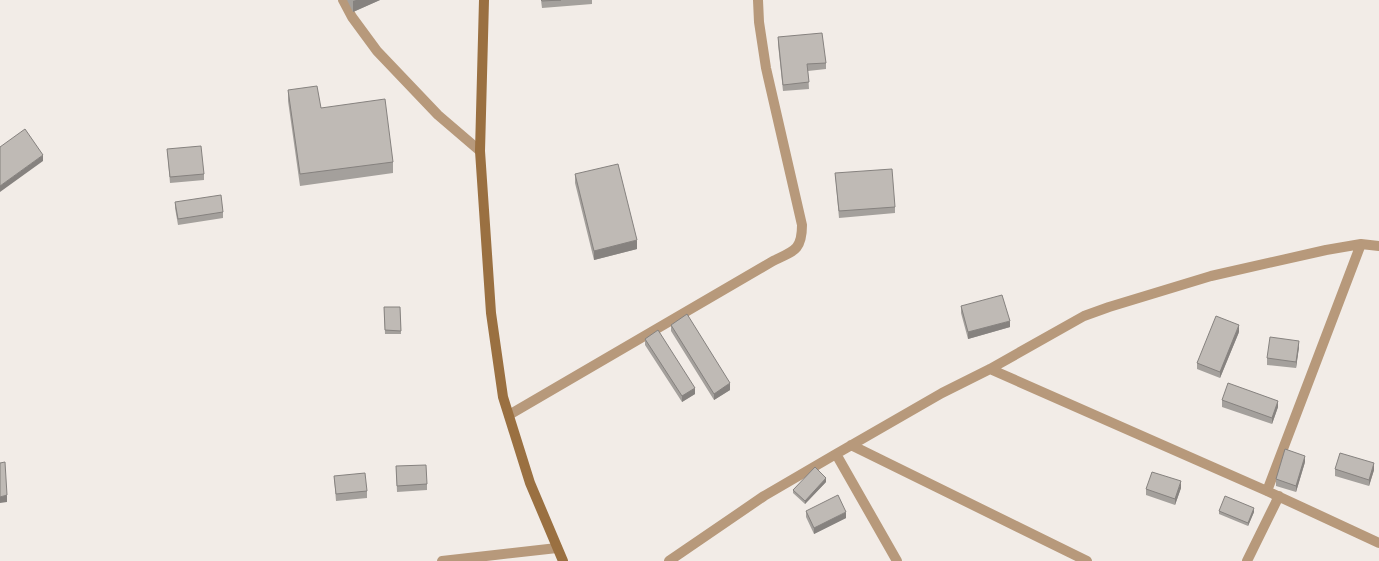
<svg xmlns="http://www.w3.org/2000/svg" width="1379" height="561" font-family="'Public Sans',sans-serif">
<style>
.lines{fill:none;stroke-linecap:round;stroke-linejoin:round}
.minor{stroke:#b7997b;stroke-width:10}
.secondary{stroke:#9a7041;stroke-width:10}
.wall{fill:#a4a09c}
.shaded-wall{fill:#86827f}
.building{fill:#bfbab5;stroke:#86827f}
</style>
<rect width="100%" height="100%" fill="#f2ece7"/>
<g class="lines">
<path class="minor" d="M343,0l9,17 25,34 61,64 42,36
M990,369l277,122 112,52
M509,415l264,-154c21,-10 29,-11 29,-36l-36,-157 -7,-46 -1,-22
M851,445l236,116
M836,454l61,107
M1267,491l94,-247
M442,561l115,-13
M669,561l95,-65 72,-42 106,-61 48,-24 94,-53 25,-9 102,-31 115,-26 35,-6 18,2
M1247,561l32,-65"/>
<path class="secondary" d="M484,0l-4,151 11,162 12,84 27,86 33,78"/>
</g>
<path class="wall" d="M347,0h33l-27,12z
M541,0h51v4l-50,4z
M778,37l48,26v6l-18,2 1,18 -26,2 -5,-47z
M288,90l33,18 72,54v11l-93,13 -12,-85z
M167,149l37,25v6l-34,3z
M835,173l60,34v6l-56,5z
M575,174l62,75 -43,11 -19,-77z
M175,202l48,10v6l-45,7 -3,-17z
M961,306l49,21 -42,12 -7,-26z
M384,307h16l1,27h-16z
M671,325l59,65 -16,10 -43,-69z
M1239,332l-19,46 -23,-9v-6z
M645,339l50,55 -13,8 -37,-57z
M1299,347l-3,21 -29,-3v-7z
M1222,400l56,7 -6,17 -50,-17z
M1305,462l-9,30 -20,-6v-7z
M396,466l31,18v6l-30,2z
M1335,469l39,1 -5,16 -34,-10z
M334,476l33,15v7l-31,3z
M826,482l-21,22 -12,-11v-3z
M1181,488l-6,17 -29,-10v-6z
M806,511l40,7 -32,16 -8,-17z
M1219,511l35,1 -6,14 -29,-12z"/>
<path class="shaded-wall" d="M356,0h24l-27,12v-11z
M43,155v6l-43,31v-6z
M637,240v9l-43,11v-9z
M1010,321v6l-42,12v-7z
M1239,325v7l-19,46v-6z
M1299,341v6l-3,21v-6z
M730,383v7l-16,10v-6z
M695,388v6l-13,8v-6z
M1278,401v6l-6,17v-6z
M1305,456v6l-9,30v-6z
M1374,463v7l-5,16v-6z
M826,478v4l-21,22v-3z
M1181,481v7l-6,17v-6z
M7,495v7l-7,1v-6z
M1254,508v4l-6,14v-3z
M846,512v6l-32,16v-6z"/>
<path class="building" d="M541,0h20l-19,1z
M822,33l4,30 -19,1 2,18 -26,3 -5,-48z
M317,86l4,22 64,-9 8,63 -93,12 -12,-84z
M25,129l18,26 -43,31v-39z
M201,146l3,28 -34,3 -3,-28z
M618,164l19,76 -43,11 -19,-77z
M892,169l3,38 -56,4 -4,-38z
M221,195l2,17 -45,7 -3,-17z
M1002,295l8,26 -42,11 -7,-26z
M384,307h16l1,24 -16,-1z
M687,314l43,69 -16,11 -43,-69z
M1216,316l23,9 -19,47 -23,-9z
M658,330l37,58 -13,8 -37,-57z
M1270,337l29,4 -3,21 -29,-4z
M1228,383l50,18 -6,17 -50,-18z
M1285,449l20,7 -9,30 -20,-7z
M1340,453l34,10 -5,17 -34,-11z
M5,462l2,33 -7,2v-34z
M426,465l1,19 -30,2 -1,-20z
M815,467l11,11 -21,23 -12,-11z
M1152,472l29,9 -6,18 -29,-10z
M365,473l2,18 -31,3 -2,-18z
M838,495l8,17 -32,16 -8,-17z
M1225,496l29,12 -6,15 -29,-12z"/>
</svg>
